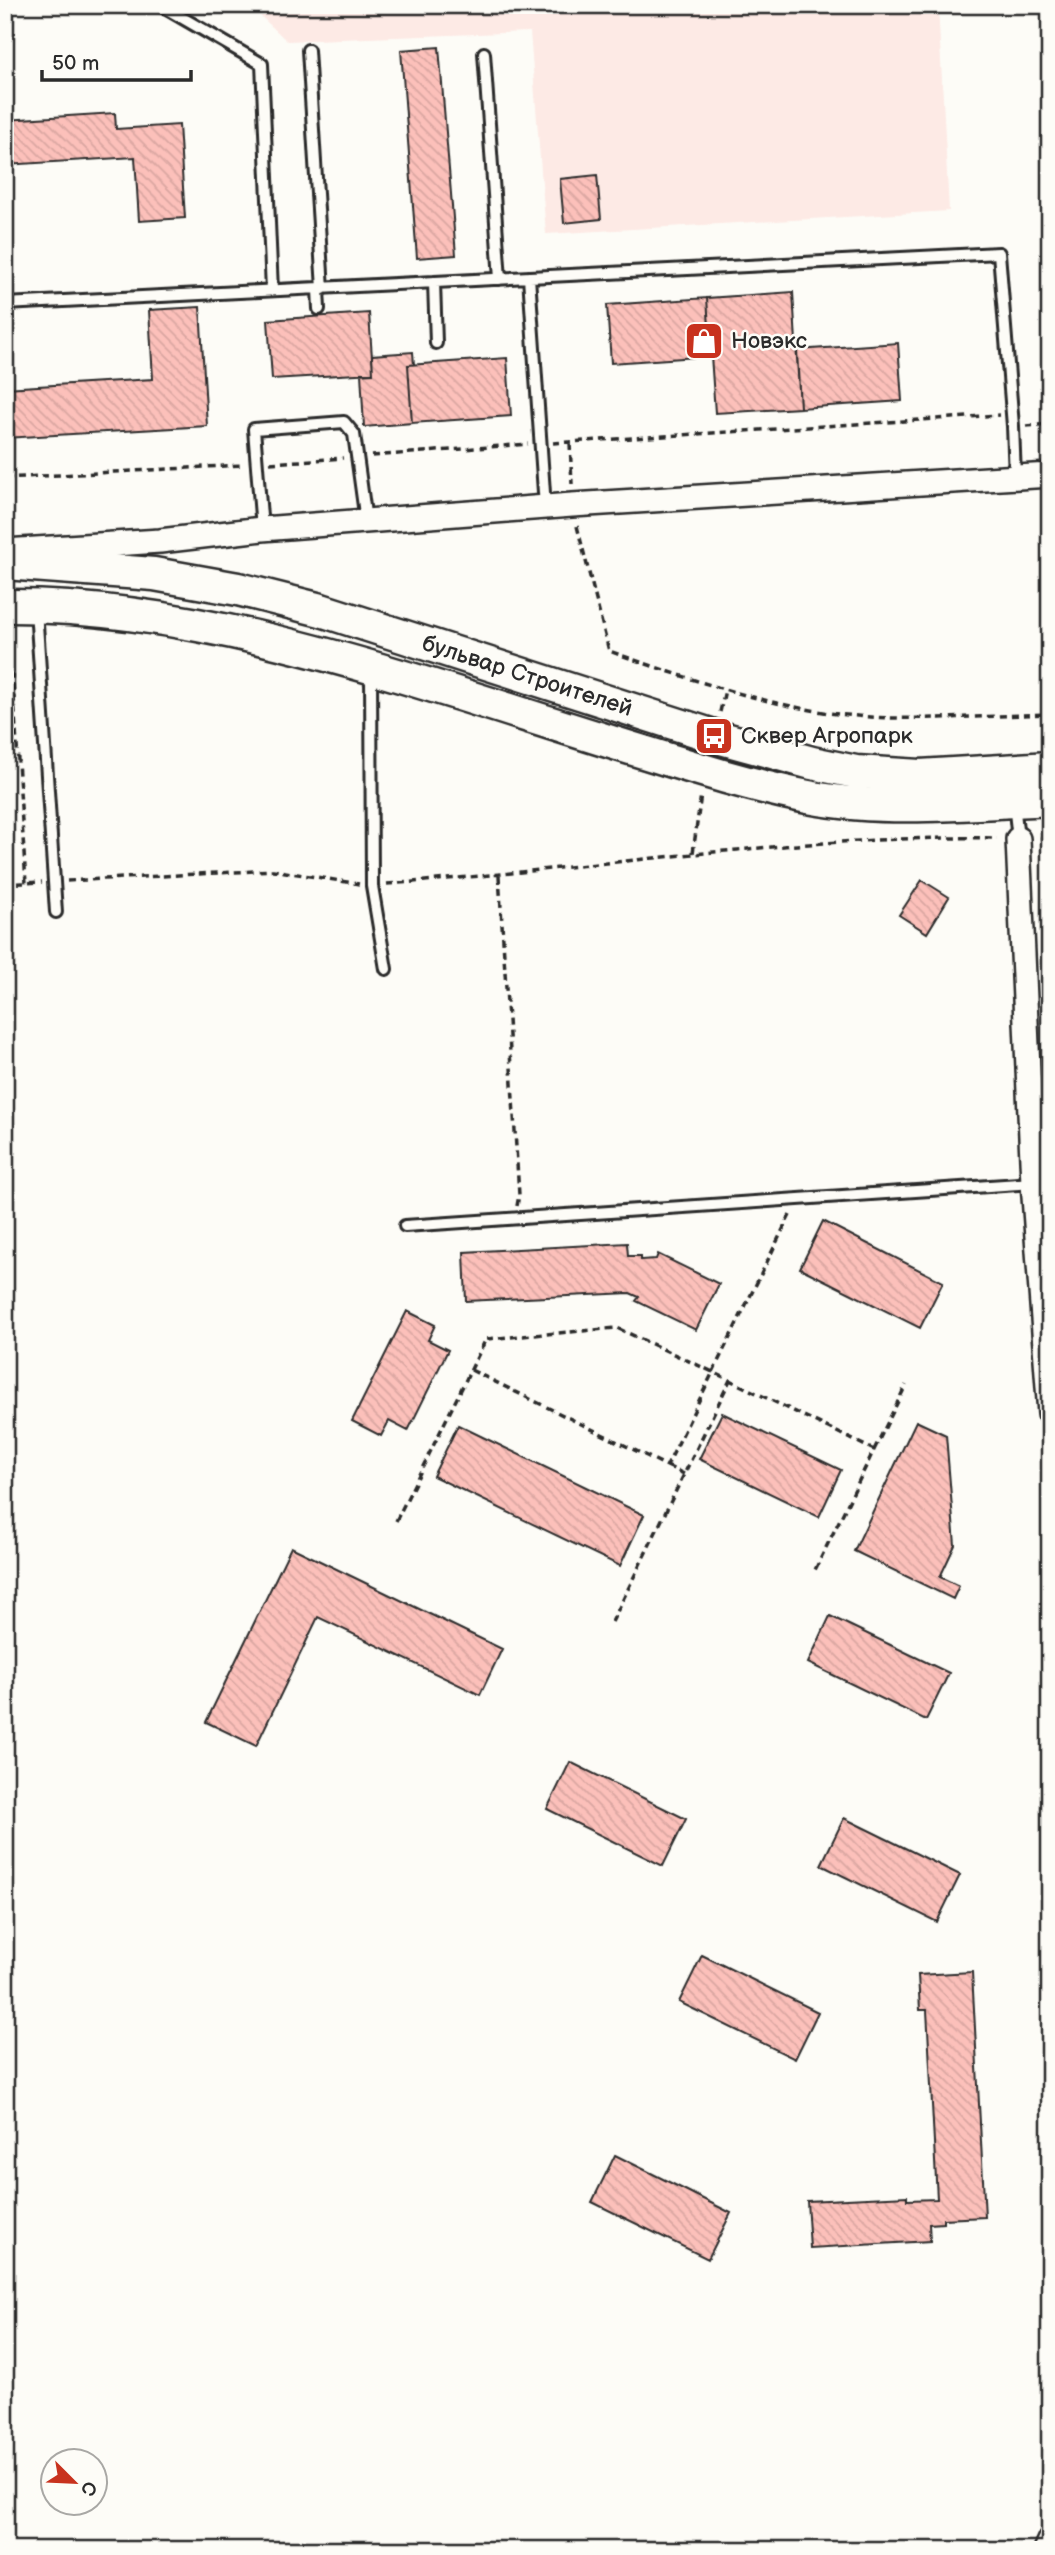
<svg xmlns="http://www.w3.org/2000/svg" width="1055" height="2555" font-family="'Balsamiq Sans',sans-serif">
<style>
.built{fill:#fdeae5}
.building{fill:url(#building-back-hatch);stroke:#2b2b2b;stroke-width:2}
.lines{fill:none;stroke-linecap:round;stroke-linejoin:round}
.service-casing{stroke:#2b2b2b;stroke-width:16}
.minor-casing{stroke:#2b2b2b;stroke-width:28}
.secondary-casing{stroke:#2b2b2b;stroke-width:37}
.path{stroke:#2b2b2b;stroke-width:3.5;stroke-dasharray:7 5;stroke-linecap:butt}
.service{stroke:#fdfcf7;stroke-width:10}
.minor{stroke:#fdfcf7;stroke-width:23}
.secondary{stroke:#fdfcf7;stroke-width:32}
.labels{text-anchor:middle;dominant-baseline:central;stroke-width:5;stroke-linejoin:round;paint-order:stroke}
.poi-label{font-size:23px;fill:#2b2b2b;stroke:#fdfcf7;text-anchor:start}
.street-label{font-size:23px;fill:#2b2b2b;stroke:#fdfcf7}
</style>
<defs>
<pattern id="building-back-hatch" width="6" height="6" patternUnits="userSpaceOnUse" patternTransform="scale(1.75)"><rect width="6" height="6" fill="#fcc0ba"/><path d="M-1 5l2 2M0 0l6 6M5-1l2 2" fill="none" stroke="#d8a5a0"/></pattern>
</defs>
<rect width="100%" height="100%" fill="#fdfcf7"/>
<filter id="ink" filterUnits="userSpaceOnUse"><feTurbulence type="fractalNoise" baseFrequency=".0143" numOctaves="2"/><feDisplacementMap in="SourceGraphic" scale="14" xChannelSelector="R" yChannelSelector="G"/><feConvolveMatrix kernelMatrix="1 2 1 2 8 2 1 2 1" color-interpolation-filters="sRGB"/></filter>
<g filter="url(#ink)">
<path class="built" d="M249,5h689l11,206 -403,23 -16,-202 -243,9z"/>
<path class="building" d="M439,47l17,208 -39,3 -16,-208z
M115,113l1,16 63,-4 6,93 -46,3 -4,-64 -130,8v-45z
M597,175l4,44 -37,4 -4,-44z
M793,292l7,116 -85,5 -8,-115z
M707,298l4,58 -100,7 -4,-58z
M200,307l7,119 -202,12v-50l148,-9 -4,-69z
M369,313l4,60 -101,6 -4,-59z
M898,343l4,58 -102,7 -3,-58z
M413,352l1,13h-6l4,58 -48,4 -3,-54h12l-1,-18z
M507,358l4,58 -99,7 -4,-58z
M922,880l27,17 -22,36 -28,-18z
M823,1221l120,61 -23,46 -120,-60z
M627,1243l1,13h13v4l15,-1 2,-5 61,30 -23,46 -60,-29 3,-4 -9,-4 -164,8 -2,-49z
M407,1311l28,14 -7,15 20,10 -40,81 -19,-10 -8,15 -29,-15z
M722,1413l119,57 -22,47 -120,-58z
M916,1421l30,14 9,110 -15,32 19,9 -6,13 -99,-48z
M458,1425l186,90 -24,51 -187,-90z
M291,1547l211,102 -22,46 -162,-78 -62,129 -50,-24z
M830,1616l119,57 -23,47 -118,-57z
M570,1762l116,57 -23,47 -116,-57z
M844,1818l116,57 -23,47 -116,-57z
M702,1955l116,57 -23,47 -116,-57z
M972,1972l13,245 -42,2v4l-14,1 1,17 -120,7 -3,-47 100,-5v4l30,-1 -10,-189h-7l-2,-35z
M615,2155l116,58 -23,46 -116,-57z"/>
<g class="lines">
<g class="service-casing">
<path id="service" d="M160,5l102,59 10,226
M308,50l15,239
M484,53l16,226
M529,277l16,230
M434,282l2,61
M318,289l1,20
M5,304l994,-51 14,173 2,51
M262,529l-8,-100 90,-7 10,12 12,87
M36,609l20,303
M371,670l1,216 14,83
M1014,803l4,36
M405,1226l628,-43"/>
</g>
<g class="minor-casing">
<path id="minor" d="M5,551l155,-10 102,-12 310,-24 478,-30
M1018,839l15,344 17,231
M1045,2550l5,-11"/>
</g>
<g class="secondary-casing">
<g id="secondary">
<path id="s1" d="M5,563l149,11 84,15 83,21 393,126 98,27 44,9 64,4 130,-8"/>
<path d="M5,606c203,-2 415,77 606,136 65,20 131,42 197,55 79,15 162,6 242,2"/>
</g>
</g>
<path class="path" d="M1026,426l24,-2
M553,443l446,-28
M570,443l2,41
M372,456l156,-12
M270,463l73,-5
M5,478l237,-13
M577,526l32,125c72,25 145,51 221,62 71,10 148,3 220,1
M5,663l7,6 14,214
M720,712l5,-22
M1040,838h10
M693,853l8,-59
M499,876l20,319 -2,11
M67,881l206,-11 86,14
M5,884l37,-2
M387,884c203,-15 405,-49 610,-46
M790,1215l-77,157 161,78 -59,120
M874,1450l32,-65
M667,1466l17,8
M396,1521l90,-182 131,-11 96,44 -46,94 -196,-96
M612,1622l118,-242"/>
<use href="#service" class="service"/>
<use href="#minor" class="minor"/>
<use href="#secondary" class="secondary"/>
</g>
</g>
<defs>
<g id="shop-square" transform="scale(2.0125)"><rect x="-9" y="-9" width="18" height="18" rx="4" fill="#c8321e" stroke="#fdfcf7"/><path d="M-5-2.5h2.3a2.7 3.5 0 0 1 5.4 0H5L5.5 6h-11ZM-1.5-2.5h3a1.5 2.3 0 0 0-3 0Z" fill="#fff"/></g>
<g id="bus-square" transform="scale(2.0125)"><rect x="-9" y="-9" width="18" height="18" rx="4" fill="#c8321e" stroke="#fdfcf7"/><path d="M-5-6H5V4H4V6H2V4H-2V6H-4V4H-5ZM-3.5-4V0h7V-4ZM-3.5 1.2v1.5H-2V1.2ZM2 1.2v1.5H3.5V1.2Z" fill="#fff"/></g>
</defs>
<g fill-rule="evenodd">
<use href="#shop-square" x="704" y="341"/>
<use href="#bus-square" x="714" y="736"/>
</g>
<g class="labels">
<g class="poi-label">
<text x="731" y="341">Новэкс</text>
<text x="741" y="736">Сквер Агропарк</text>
</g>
<g class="street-label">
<text stroke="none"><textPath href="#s1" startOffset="537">бульвар Строителей</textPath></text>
</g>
</g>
<rect width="1055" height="2555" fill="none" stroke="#fdfcf7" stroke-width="28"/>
<rect x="14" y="14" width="1027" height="2527" fill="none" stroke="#2b2b2b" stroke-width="2.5" filter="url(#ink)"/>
<g transform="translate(74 2482) rotate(114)"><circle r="33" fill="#fdfcf7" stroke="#a9a8a5" stroke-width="2"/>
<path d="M0-5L12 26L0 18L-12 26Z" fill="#c8321e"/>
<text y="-10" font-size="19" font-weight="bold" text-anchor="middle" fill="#2b2b2b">С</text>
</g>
<path d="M42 70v10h149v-10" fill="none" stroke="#2b2b2b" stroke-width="3.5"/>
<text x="52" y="70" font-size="21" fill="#2b2b2b" stroke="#fdfcf7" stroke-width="5" paint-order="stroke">50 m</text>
</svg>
